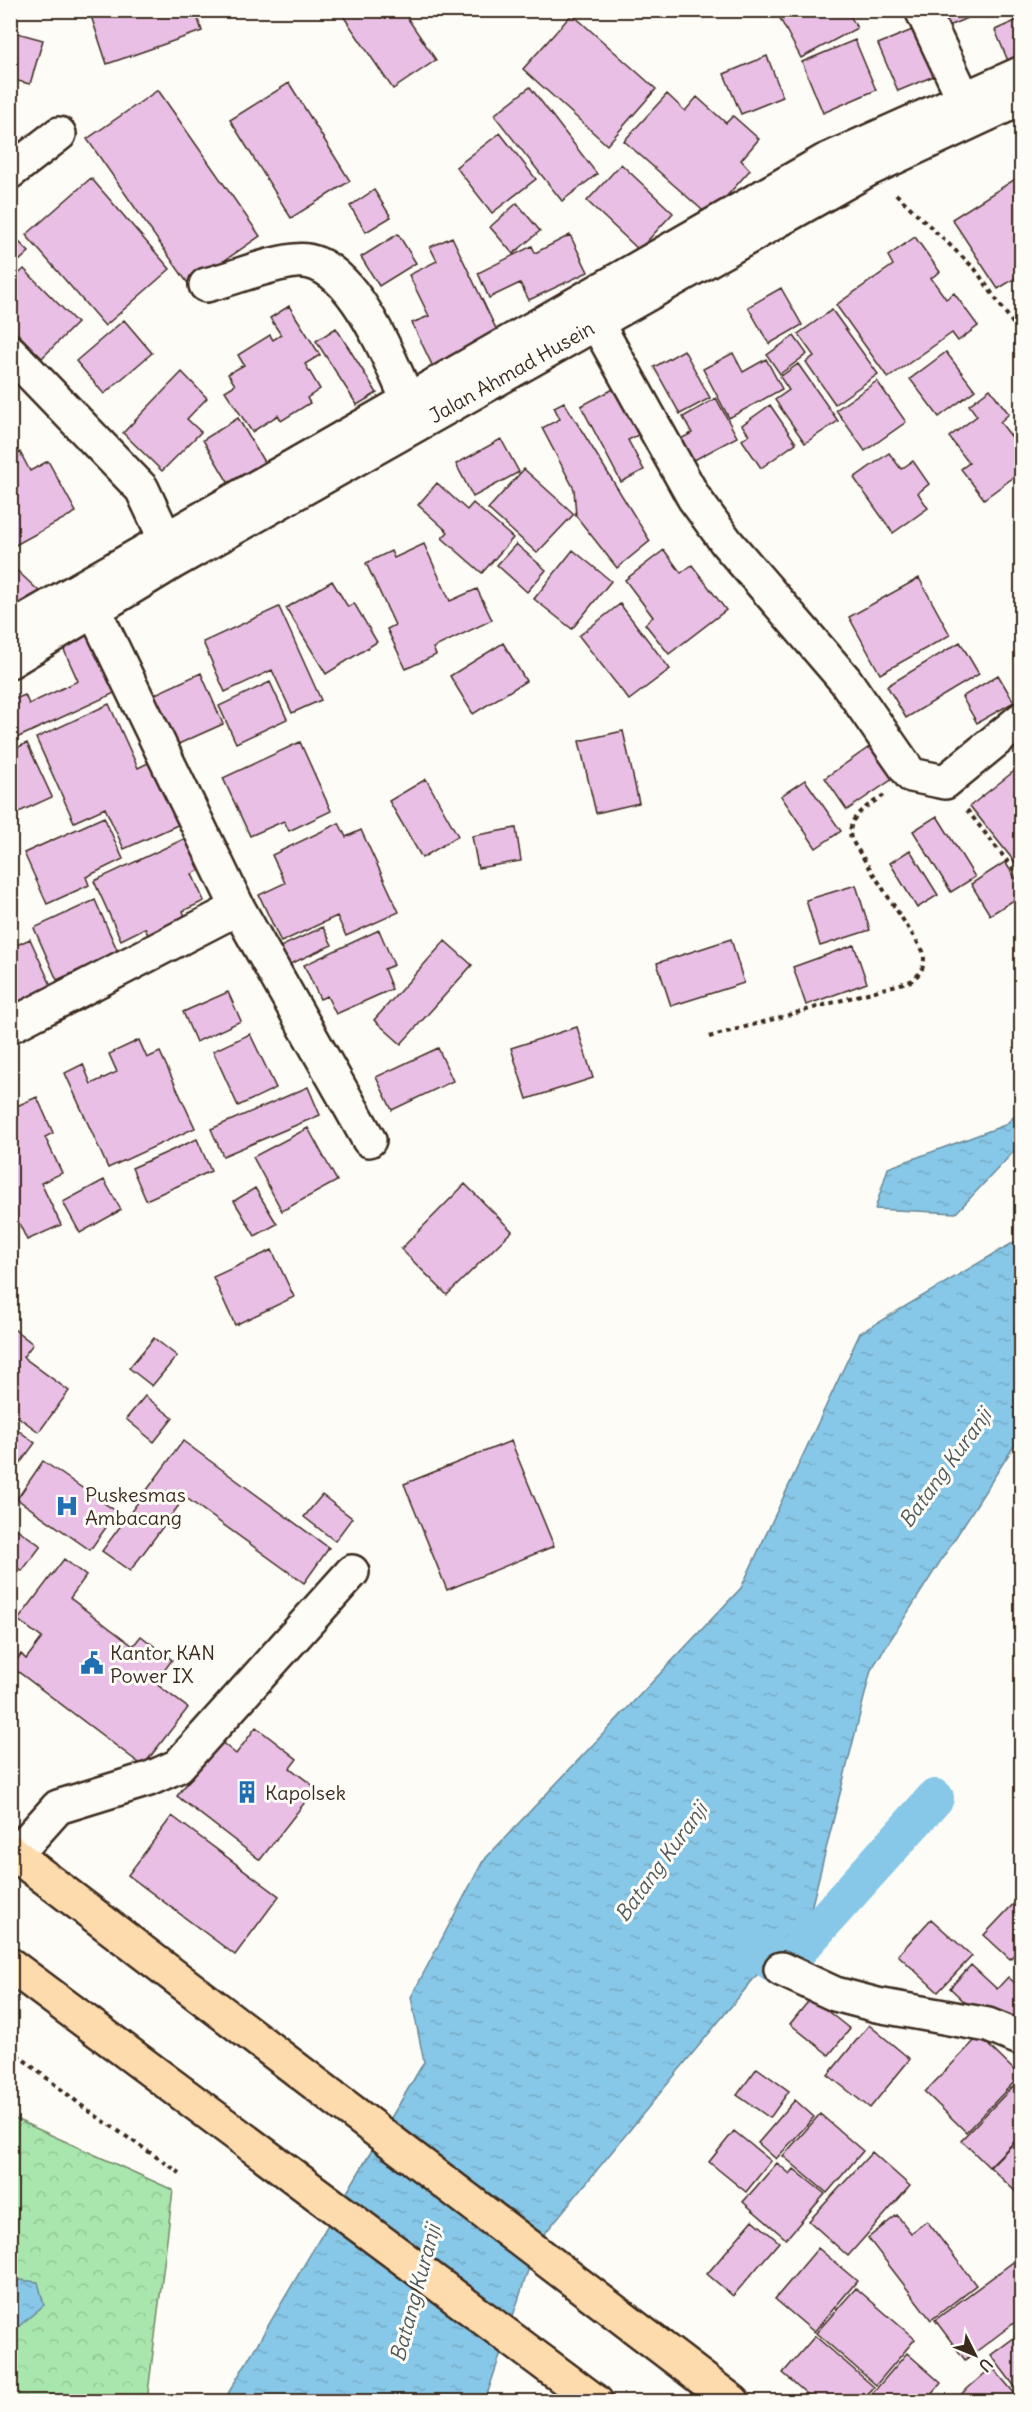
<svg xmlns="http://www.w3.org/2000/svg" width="1032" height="2412" font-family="Delius,sans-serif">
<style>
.forest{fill:url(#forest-crowns);stroke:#728866;stroke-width:1.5}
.water{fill:url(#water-ripples);stroke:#698897;stroke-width:1.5}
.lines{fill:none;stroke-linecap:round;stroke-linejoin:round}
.canal{stroke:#87c7e7;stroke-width:38}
.building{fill:#eabfe6;stroke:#3b2a1e;stroke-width:1.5}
.street-casing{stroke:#3b2a1e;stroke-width:38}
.secondary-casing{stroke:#3b2a1e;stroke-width:38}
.highway-casing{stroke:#3b2a1e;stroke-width:38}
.path{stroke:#3b2a1e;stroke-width:4;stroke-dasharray:4.5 4.5;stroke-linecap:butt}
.street{stroke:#fdfcf7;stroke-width:33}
.secondary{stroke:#fdfcf7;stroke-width:33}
.highway{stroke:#fedbac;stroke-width:33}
.labels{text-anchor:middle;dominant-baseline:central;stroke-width:6;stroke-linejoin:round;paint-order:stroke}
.street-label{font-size:20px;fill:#3b2a1e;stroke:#fdfcf7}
.poi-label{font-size:20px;fill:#3b2a1e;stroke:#fdfcf7;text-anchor:start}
.water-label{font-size:21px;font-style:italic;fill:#52595a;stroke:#fdfcf7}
</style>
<defs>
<pattern id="forest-crowns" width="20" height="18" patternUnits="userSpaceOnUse" patternTransform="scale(1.5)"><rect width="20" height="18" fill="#a9e6ad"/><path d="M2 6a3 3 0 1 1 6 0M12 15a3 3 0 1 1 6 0" fill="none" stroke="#92c594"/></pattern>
<pattern id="water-ripples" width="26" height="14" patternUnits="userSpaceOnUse" patternTransform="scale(1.5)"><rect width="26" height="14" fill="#87c7e7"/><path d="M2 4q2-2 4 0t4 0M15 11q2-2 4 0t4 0" fill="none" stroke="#75abc6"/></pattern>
</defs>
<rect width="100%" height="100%" fill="#fdfcf7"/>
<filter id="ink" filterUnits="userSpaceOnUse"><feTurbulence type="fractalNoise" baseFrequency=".0167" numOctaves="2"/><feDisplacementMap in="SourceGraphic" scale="12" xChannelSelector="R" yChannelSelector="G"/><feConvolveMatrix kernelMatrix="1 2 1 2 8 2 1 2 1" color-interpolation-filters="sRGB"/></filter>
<g filter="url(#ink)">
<path class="forest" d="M11,2117l162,73 -26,211 -136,1z"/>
<path class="water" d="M1021,1110v34l-65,69 -81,-4 13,-41 117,-43z
M1021,1238v197l-150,235 -60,239 -274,334 -52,158 -262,1 201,-340 -13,-65 72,-136 258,-273 119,-255z
M10,2279l28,3 6,23 -33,28z"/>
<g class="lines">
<path class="canal" d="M755,1949l26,20 154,-171"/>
</g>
<path class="building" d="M89,10h106l7,21 -95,33z
M339,10h63l34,50 -43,29z
M847,10l10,18 -56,30 -25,-47z
M938,10h67l-18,8 -3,-7 -38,16z
M572,14l84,75 -49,56 -84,-76z
M1022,18v45l-11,5 -16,-38z
M922,26l19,47 -43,18 -20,-47z
M10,31l33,9 -13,44 -20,-5z
M855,40l21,50 -53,23 -21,-51z
M767,56l16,41 -42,17 -17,-40z
M289,83l61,98 -59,37 -61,-98z
M530,87l67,87 -35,27 -68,-86z
M158,90l102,146 -71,49 -102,-146z
M667,94l18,17 12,-14 29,26 7,-7 26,23 -18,21 9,10 -41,46 -85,-75z
M500,133l36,46 -44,34 -36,-46z
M621,164l52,49 -34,37 -52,-49z
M1020,176l2,98 -24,15 -46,-70z
M91,178l79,91 -65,57 -79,-91z
M374,190l17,27 -25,15 -16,-26z
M517,203l23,28 -27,23 -23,-27z
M10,233l19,19 -19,17z
M398,234l18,29 -37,23 -18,-29z
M570,235l18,37 -59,28 -9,-17 -31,15 -11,-25 54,-27 3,7z
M452,237l48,100 -66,32 -22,-46 17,-7 -20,-41 28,-14 -7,-14z
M915,237l25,35 -9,6 15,21 8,-6 24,33 -20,15 -6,-8 -64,45 -52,-73 57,-40 -5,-9z
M24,269l53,54 -35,35 -32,-32v-44z
M781,288l21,37 -33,19 -21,-37z
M289,306l31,49 -15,9 15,25 -13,9 3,5 -29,18 -3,-6 -26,17 -27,-41 10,-6 -7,-11 16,-9 -6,-10 32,-20 3,5 8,-5 -11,-17z
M832,310l46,64 -43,30 -29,-42 8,-6 -16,-22z
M124,320l28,33 -48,41 -28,-33z
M336,328l41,65 -20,12 -41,-64z
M794,336l13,18 -27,20 -13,-19z
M684,350l26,48 -30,16 -26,-47z
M946,352l29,38 -36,27 -29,-38z
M733,353l10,19 23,-13 16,30 -53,29 -26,-49z
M798,364l40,57 -33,22 -30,-43 14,-10 -9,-13z
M182,372l25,26 -20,21 14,13 -39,39 -39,-38z
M877,381l29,41 -41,29 -29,-41z
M619,386l25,46 -16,8 16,30 -23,12 -40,-76z
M990,389l19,25 -9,8 22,28v21l-38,28 -23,-30 8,-6 -20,-26 28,-21 -8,-11z
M716,398l21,39 -52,28 -12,-22 19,-10 -9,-16z
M564,402l86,139 -33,27 -41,-52 -2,-27 -32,-61 18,-9 -6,-12z
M770,405l26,38 -35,25 -19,-28 7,-5 -7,-10z
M238,418l26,44 -35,22 -26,-44z
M501,439l18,33 -46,25 -17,-33z
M20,452l10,19 18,-10 28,51 -66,36v-91z
M889,453l12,16 12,-8 16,23 -11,9 10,15 -35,25 -39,-55z
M524,469l50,45 -37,39 -49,-44z
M437,483l30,27 6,-7 40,35 -31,35 -40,-35 6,-6 -30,-27z
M424,544l26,57 27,-12 15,31 -59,28 3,7 -30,14 -19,-40 8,-4 -29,-62 25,-12 3,7z
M516,544l30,26 -19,22 -30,-27z
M573,550l38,31 -39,48 -38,-30z
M664,550l17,23 11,-8 34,45 -57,44 -24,-30 8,-7 -28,-37z
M10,564l30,28 -30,17z
M919,578l31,57 -70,39 -31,-57z
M332,581l16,26 6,-4 23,39 -51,32 -40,-66z
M620,604l50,65 -41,31 -50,-64z
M279,607l42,93 -29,13 -20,-43 -47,22 -22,-50z
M90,626l29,65 -109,50v-40l15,-6 4,9 49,-23 -19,-42z
M960,642l19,32 -73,44 -19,-32z
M503,643l23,38 -53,33 -23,-38z
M201,673l22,51 -49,22 -23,-50z
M998,675l16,27 -37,21 -15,-26z
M270,682l17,37 -51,24 -17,-37z
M109,704l29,64 16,-8 28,63 -58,26 -19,-41 -31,14 -38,-84z
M623,731l16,72 -43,10 -17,-72z
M300,742l31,69 -42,20 -5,-10 -34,15 -27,-58z
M27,743l25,54 -42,19v-65z
M875,743l22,33 -50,34 -22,-32z
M1022,765v106l-52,-65z
M426,779l32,57 -36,22 -33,-57z
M805,780l36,51 -25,17 -35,-52z
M937,816l38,61 -24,15 -38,-61z
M104,817l19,42 -37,18 3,8 -42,19 -23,-51z
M339,823l7,14 15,-7 38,82 -53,24 -9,-20 -56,26 -22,-47 26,-12 -13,-28z
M516,828l5,33 -43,7 -6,-32z
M186,838l14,32 -8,4 12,27 -21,10 2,6 -37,18 -3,-7 -24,12 -27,-59z
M910,850l28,45 -21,13 -27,-45z
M1005,862l17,26v7l-32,20 -19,-31z
M856,885l14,45 -50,16 -14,-46z
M95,900l23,52 -61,28 -23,-52z
M323,927l9,18 -46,21 -8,-18z
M379,930l15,35 -10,4 8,20 -56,25 -9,-18 -7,3 -16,-34z
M30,939l25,55 -45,13v-59z
M731,939l13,44 -73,23 -14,-43z
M445,941l27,24 -71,79 -27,-24z
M854,945l13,38 -61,22 -13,-38z
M228,992l13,29 -45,21 -13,-30z
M577,1027l16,51 -66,21 -16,-51z
M250,1034l26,54 -38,18 -25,-55z
M139,1040l8,18 13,-6 35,76 -87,40 -43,-95 18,-9 8,20 26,-12 -8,-18z
M438,1048l15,33 -61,29 -16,-33z
M308,1087l12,28 -97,41 -12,-27z
M37,1097l16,36 -8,4 17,36 -21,10 20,42 -34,15 -17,-36v-95z
M308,1128l29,53 -55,30 -29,-54z
M197,1139l14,32 -65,29 -14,-32z
M104,1180l17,30 -41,23 -17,-31z
M465,1184l47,47 -65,64 -46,-46z
M255,1188l22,36 -22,12 -21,-35z
M272,1250l22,47 -59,28 -22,-48z
M10,1326l23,18 -10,13 46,34 -30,41 -29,-21z
M154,1338l23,18 -25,30 -23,-18z
M145,1396l28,22 -19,24 -28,-23z
M11,1425l24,18 -25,34v-51z
M183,1441l146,107 -25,35 -119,-86 -55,74 -28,-20z
M511,1441l43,105 -107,44 -43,-106z
M43,1461l74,51 -27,38 -73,-51z
M322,1495l30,23 -17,23 -31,-24z
M10,1524l31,22 -19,25 -12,-8z
M64,1559l22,17 -16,22 63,48 8,-10 31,24 -17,23 33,25 -45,58 -131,-99 9,-13 5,5 16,-21 -24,-18z
M256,1727l41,32 -7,9 26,20 -56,72 -83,-64 43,-55 16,13z
M172,1816l107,80 -44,59 -107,-80z
M1022,1895v51l-12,13 -26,-24z
M931,1919l41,37 -34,36 -40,-37z
M971,1965l26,24 11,-12 14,12v38l-33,-2 -39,-37z
M811,1998l39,31 -21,26 -39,-31z
M869,2025l41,34 -40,49 -42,-33z
M979,2036l41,40 -54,56 -41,-40z
M757,2068l32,23 -19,27 -33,-23z
M1022,2077v57l-33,33 -28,-27z
M795,2100l19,17 -38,42 -18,-16z
M820,2114l43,37 -36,42 -44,-37z
M734,2131l37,30 -25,31 -37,-30z
M1022,2135v63l-32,-31z
M872,2152l38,34 -62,70 -39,-35z
M777,2163l13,11 4,-5 31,25 -39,45 -43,-37z
M897,2215l14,18 16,-12 49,64 -45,35 -63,-82z
M753,2220l26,22 -46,54 -26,-22z
M818,2248l39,33 -43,51 -39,-33z
M1020,2257l2,60 -57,43 -30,-40z
M856,2288l59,51 -39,46 -60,-52z
M1022,2332v56l-4,3 -27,-36z
M815,2336l59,51 -13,15h-45l-33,-29z
M907,2353l34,30 -16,19h-60z
M992,2367l30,35h-60l-4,-5z"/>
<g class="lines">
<g class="street-casing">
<path id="street" d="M922,10l42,89
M10,172l49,-38
M206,285c29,-7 60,-21 89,-24 56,-7 94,99 113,139
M596,322l98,176 33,45 118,137 66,95 34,7 77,-63
M10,352l132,137 23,49
M94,610l144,298 131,232
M10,1026l228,-118
M15,1855l43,-48 91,-28 29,-13 174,-194
M781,1969l54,25 42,11 111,20 34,14"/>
</g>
<g class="secondary-casing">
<g id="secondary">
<path d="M10,629l815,-468 197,-88"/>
<path id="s1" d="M10,661l163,-99 696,-393 153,-71"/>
</g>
</g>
<g class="highway-casing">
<path id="highway" d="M10,1851l723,551
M10,1965l586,437"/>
</g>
<path class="path" d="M896,194l79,75 46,66 1,31
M967,810l55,70
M709,1037l202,-56c11,-8 15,-16 12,-30l-72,-112c-5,-23 16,-32 33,-44
M10,2049l76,60 94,64"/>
<use href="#street" class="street"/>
<use href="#secondary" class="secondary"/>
<use href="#highway" class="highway"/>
</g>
</g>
<defs>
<g id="hospital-bare" transform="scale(1.8)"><path d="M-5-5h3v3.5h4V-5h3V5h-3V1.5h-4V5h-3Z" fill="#1f6fb2" stroke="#fdfcf7" stroke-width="2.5" paint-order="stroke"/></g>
<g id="civic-bare" transform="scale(1.8)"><path d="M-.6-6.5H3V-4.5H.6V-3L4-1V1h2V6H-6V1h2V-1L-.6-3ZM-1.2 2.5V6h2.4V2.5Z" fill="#1f6fb2" stroke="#fdfcf7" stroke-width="2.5" paint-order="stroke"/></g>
<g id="building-bare" transform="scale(1.8)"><path d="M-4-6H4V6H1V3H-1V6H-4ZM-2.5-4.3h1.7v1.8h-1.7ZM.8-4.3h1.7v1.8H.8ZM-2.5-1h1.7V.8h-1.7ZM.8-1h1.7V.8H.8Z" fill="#1f6fb2" stroke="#fdfcf7" stroke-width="2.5" paint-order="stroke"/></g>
</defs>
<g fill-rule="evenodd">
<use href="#hospital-bare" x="67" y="1506"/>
<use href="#civic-bare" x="92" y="1663"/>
<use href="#building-bare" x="247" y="1792"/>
</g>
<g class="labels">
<g class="street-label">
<text stroke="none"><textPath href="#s1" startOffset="579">Jalan Ahmad Husein</textPath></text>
</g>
<g class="poi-label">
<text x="85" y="1494">Puskesmas<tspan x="85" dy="23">Ambacang</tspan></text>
<text x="110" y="1652">Kantor KAN<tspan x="110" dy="23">Power IX</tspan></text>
<text x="265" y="1792">Kapolsek</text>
</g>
<g class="water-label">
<text transform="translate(945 1468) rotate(-54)">Batang Kuranji</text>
<text transform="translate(661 1862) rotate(-54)">Batang Kuranji</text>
<text transform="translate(415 2293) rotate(-75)">Batang Kuranji</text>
</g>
</g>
<rect width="1032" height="2412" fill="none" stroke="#fdfcf7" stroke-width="36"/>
<rect x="18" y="18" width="996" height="2376" fill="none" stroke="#3b2a1e" stroke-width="2" filter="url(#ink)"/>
<g transform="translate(975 2355) rotate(133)" stroke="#fdfcf7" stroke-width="4.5" paint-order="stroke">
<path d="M0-4.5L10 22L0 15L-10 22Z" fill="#3b2a1e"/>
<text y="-9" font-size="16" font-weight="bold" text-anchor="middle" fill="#3b2a1e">U</text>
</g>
</svg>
